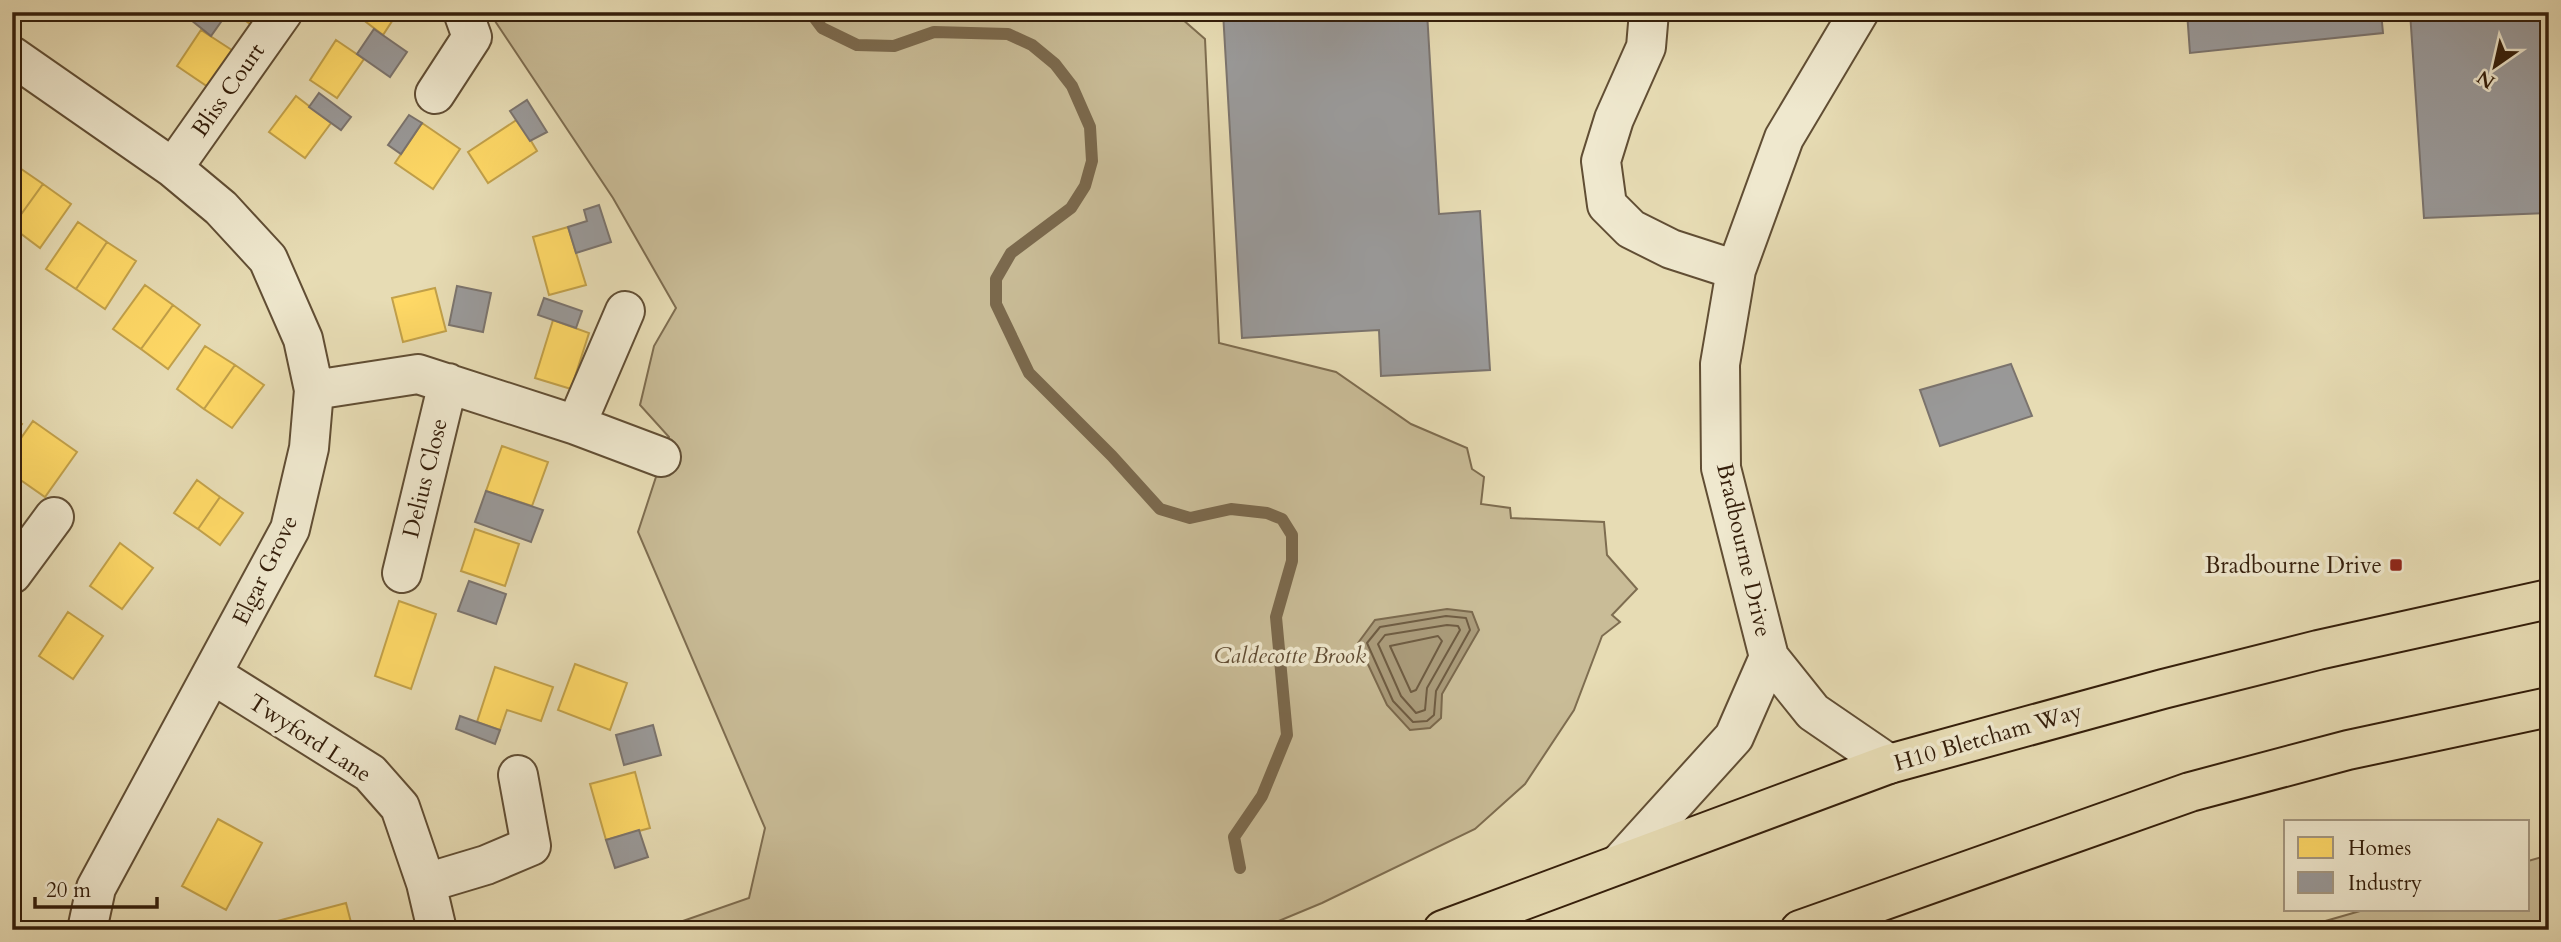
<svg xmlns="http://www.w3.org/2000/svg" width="2561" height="942" font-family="Cardo,serif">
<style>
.green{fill:#c9bc97;stroke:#7e6d50;stroke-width:2}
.water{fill:#aa9b7a;stroke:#7b694d;stroke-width:2}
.homes{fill:#ffd966;stroke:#c2a14a;stroke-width:2}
.industry{fill:#999;stroke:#7b746e;stroke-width:2}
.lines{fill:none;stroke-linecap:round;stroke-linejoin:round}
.shore{stroke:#6f5c42;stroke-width:2}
.stream{stroke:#7b694d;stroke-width:12}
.minor-casing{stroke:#614e34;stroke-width:42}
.highway-casing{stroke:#341e0a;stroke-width:42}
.minor{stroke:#efe8ce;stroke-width:38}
.highway{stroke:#e7dcb4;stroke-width:38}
.poi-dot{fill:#8f2418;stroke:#efe8ce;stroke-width:2.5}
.labels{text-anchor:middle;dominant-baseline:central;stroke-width:7;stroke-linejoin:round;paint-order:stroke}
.street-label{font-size:23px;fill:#341e0a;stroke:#efe8ce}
.poi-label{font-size:23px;fill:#341e0a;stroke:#efe8ce;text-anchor:end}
.park-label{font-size:23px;font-style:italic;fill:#614d34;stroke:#efe8ce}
</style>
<rect width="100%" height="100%" fill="#e7dcb4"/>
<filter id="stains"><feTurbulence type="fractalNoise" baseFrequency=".00286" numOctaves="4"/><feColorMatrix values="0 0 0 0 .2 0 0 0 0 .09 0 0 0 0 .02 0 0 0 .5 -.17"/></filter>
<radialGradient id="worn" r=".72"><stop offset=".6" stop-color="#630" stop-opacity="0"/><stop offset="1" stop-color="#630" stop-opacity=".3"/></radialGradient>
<path class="green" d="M489,12h685l31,27 14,304 117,29 75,52 56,24 5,21 12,8 -3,27 29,4 1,10 93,4 3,33 30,34 -25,26 8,7 -18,14 -28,74 -49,74 -50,45 -153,74 -65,27h-600l92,-32 16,-70 -127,-296 31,-95 -29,-32 14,-59 22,-38 -63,-110z
M2549,855v75h-224l-3,-8 45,-13h161v-48z"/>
<path class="water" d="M1447,609l25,3 7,18 -37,64 -1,24 -11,10 -20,2 -23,-25 -29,-62 17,-23z"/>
<path class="homes" d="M234,12h30l-10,15z
M353,12h45l-15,23z
M201,30l40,26 -24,37 -40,-27z
M336,40l28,19 -27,39 -27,-18z
M296,96l35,27 -26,35 -36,-26z
M518,119l19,32 -49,32 -20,-31z
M422,123l38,26 -27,40 -38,-26z
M14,164l29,20 -31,43v-60z
M43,184l28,20 -31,44 -28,-21z
M78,222l29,20 -31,47 -30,-20z
M568,227l18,58 -37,10 -16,-58z
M107,242l29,19 -31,48 -29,-20z
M145,285l28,20 -32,44 -28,-20z
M435,288l11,43 -43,11 -11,-44z
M173,305l27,20 -32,44 -27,-20z
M553,320l36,13 -18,56 -36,-11z
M205,346l30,19 -31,44 -27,-20z
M235,365l29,20 -32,43 -28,-19z
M12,417l10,7 -10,14z
M33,421l44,31 -32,45 -33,-23v-23z
M502,446l46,16 -16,44 -46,-15z
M197,480l23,17 -22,32 -24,-16z
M220,497l23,16 -23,32 -22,-16z
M475,529l44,15 -14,42 -44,-15z
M120,543l33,25 -31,41 -32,-23z
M399,601l37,13 -25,75 -36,-13z
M68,612l35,24 -30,43 -34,-23z
M575,664l52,19 -17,47 -52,-20z
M495,667l58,20 -12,34 -34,-11 -7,20 -23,-8z
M635,772l15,56 -44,12 -16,-56z
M218,819l44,24 -36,67 -44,-24z
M346,903l7,27h-86l-1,-6z"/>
<path class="industry" d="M181,12h47l-17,24z
M1223,12h204l12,202 41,-3 10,159 -109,6 -2,-46 -137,8z
M2187,12h194l2,21 -193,20z
M2410,12h139v201l-125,5z
M374,29l33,23 -17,25 -33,-23z
M319,93l32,24 -10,13 -32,-23z
M527,100l20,32 -17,9 -20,-30z
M409,115l13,8 -21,31 -13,-9z
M599,205l12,37 -35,11 -8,-26 19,-6 -3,-11z
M457,286l34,7 -8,39 -34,-7z
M544,298l38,13 -6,17 -38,-13z
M2011,364l21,52 -92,30 -20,-56z
M486,491l57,19 -12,32 -56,-20z
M469,581l37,13 -10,30 -38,-13z
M460,716l40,14 -5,14 -39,-15z
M653,725l8,30 -37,10 -8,-30z
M639,830l9,27 -33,11 -9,-28z"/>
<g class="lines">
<path class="shore" d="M1446,616l20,2 4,12 -34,61 -2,24 -7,6 -14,1 -20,-21 -26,-58 13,-16z
M1447,625l11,1 2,4 -33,58 -2,22 -9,3 -15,-17 -23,-52 7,-9z
M1438,636l4,5 -26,49 -5,2 -21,-46z"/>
<path class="stream" d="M810,12l12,16 35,17 37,1 40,-14 74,2 24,11 23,19 17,22 18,41 2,34 -7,25 -14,22 -60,45 -15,26v25l33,69 83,83 48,53 30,9 41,-9 36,4 15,6 10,16v26l-16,56 11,118 -25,61 -28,41 6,31"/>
<g class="minor-casing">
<path id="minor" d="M1649,12l-3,35 -32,72 -13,42 6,44 24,24 40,20 65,21
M1859,12l-75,126 -48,132 -16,94 1,104 48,189 44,55 76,52
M12,56l161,112 48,40 47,51 35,80 11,51 -5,58 -19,81 -194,359 -9,42
M435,94l37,-57 -9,-25
M173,168l110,-156
M314,390l104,-16 158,51 85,32
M576,425l49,-114
M402,573l46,-190
M12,574l42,-57
M212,674l158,99 30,34 26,76 11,47
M1619,864l115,-127 35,-80
M426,883l60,-18 45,-19 -13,-71"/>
</g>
<g class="highway-casing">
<path id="highway" d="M1443,930l446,-166 274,-75 155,-39 231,-51
M1800,930l390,-138 158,-42 201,-43"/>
</g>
<use href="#minor" class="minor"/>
<use href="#highway" class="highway"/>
</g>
<rect class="poi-dot" x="2389" y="558" width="14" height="14" rx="3.5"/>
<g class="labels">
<g class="street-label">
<text transform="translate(228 90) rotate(-55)">Bliss Court</text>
<text transform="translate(425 478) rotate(-76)">Delius Close</text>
<text transform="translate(1744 550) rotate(77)">Bradbourne Drive</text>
<text transform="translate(265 570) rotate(-64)">Elgar Grove</text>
<text transform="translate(1988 737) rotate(-16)">H10 Bletcham Way</text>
<text transform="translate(310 738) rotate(33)">Twyford Lane</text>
</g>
<g class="poi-label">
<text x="2382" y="565">Bradbourne Drive</text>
</g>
<g class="park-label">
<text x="1290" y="655">Caldecotte Brook</text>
</g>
</g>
<rect width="2561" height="942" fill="none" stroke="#e7dcb4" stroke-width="42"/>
<rect x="14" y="14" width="2533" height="914" fill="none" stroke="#341e0a" stroke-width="3.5"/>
<rect x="21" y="21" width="2519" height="900" fill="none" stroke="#341e0a" stroke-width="2"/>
<rect x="2284" y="820" width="245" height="91" fill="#efe8ce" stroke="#a49780" stroke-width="2"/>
<rect x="2298" y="837" width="35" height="21" fill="#ffd966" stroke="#a49780" stroke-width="2"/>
<text x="2348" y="855" font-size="21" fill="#341e0a">Homes</text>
<rect x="2298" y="872" width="35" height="21" fill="#999999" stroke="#a49780" stroke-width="2"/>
<text x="2348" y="890" font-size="21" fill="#341e0a">Industry</text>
<g transform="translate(2495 66) rotate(214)" stroke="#efe8ce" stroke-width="5" paint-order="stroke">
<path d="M0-5L12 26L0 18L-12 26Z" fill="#341e0a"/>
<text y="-10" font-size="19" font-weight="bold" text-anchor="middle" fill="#341e0a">N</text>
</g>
<path d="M35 897v10h122v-10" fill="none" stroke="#341e0a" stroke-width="3.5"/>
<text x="46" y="897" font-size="21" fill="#341e0a" stroke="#efe8ce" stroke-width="5" paint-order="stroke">20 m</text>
<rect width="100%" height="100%" filter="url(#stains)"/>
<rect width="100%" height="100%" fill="url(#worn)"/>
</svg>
